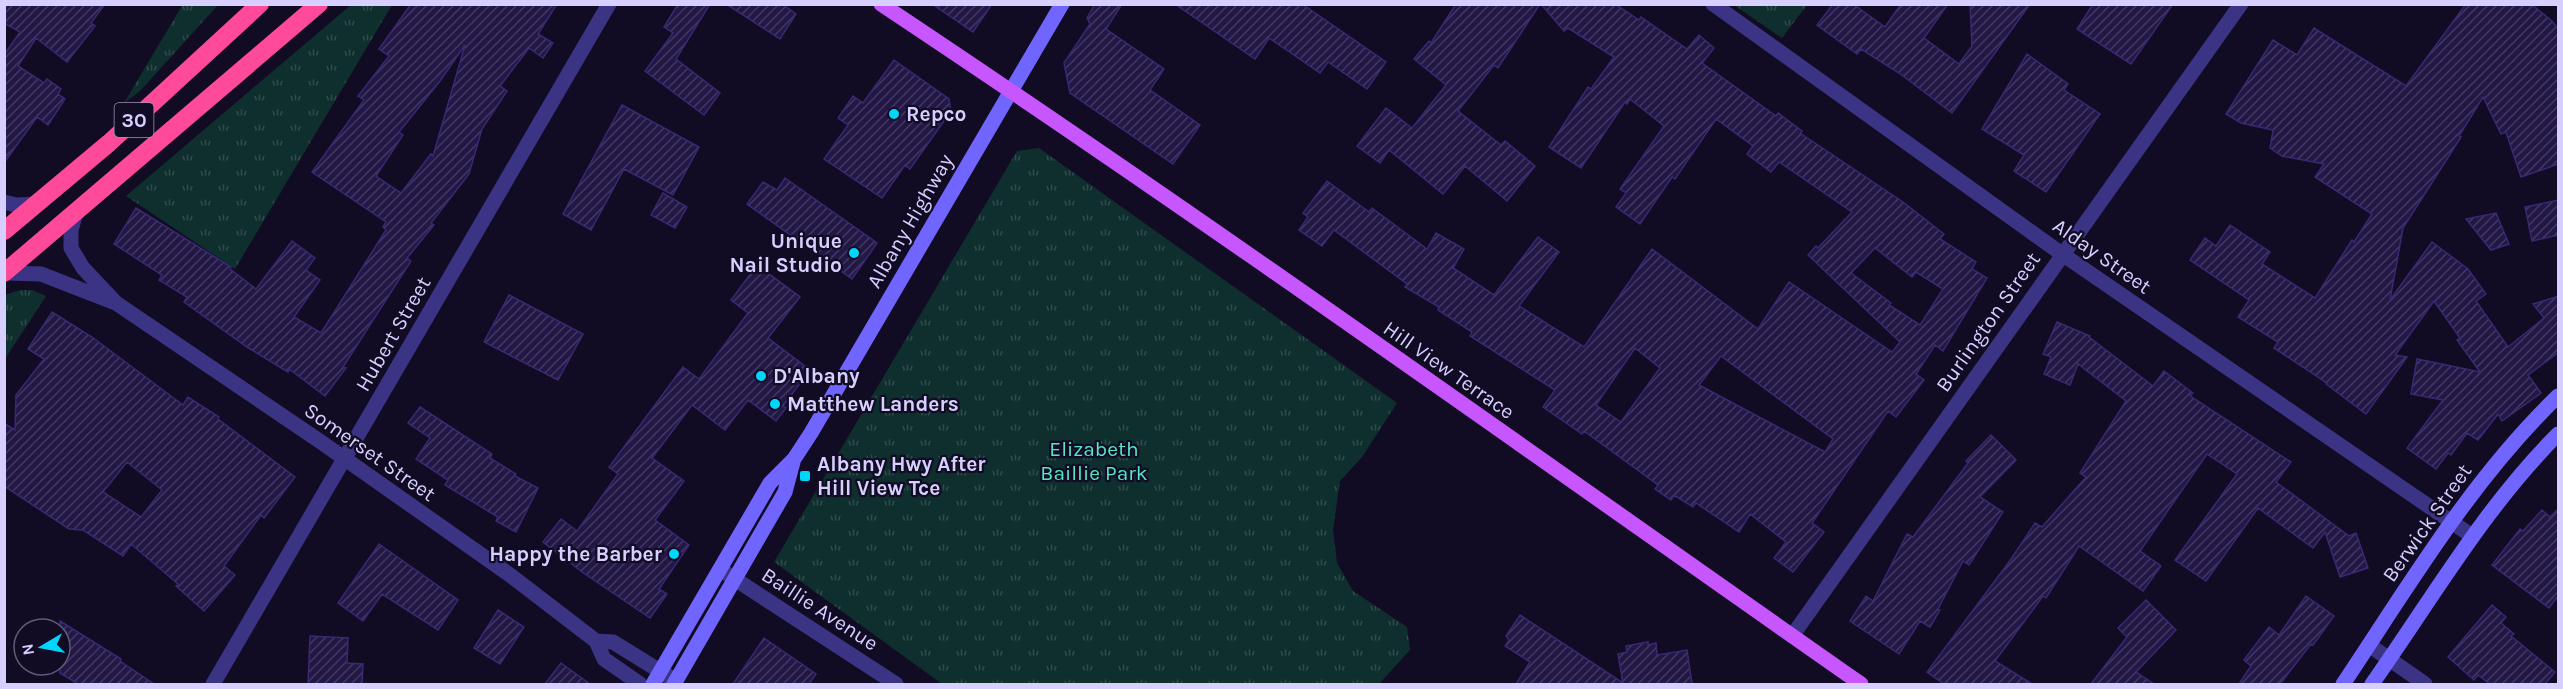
<svg xmlns="http://www.w3.org/2000/svg" width="2563" height="689" font-family="Karla,sans-serif">
<style>
.grass{fill:url(#grass-tufts)}
.building{fill:url(#building-hatch);stroke:#3a2873;stroke-width:1.5;fill-rule:evenodd}
.lines{fill:none;stroke-linecap:round;stroke-linejoin:round}
.street{stroke:#3b3485;stroke-width:15}
.secondary{stroke:#7066ff;stroke-width:15}
.primary{stroke:#c756ff;stroke-width:15}
.highway{stroke:#ff4a99;stroke-width:18}
.poi-dot{fill:#00d6fa;stroke:#110c23;stroke-width:2}
.labels{text-anchor:middle;dominant-baseline:central;stroke-width:4.5;stroke-linejoin:round;paint-order:stroke}
.shield{fill:#110c23;stroke:#9b94bd;stroke-width:1.5}
.shield-label{font-size:20px;font-weight:bold;fill:#d6cfff}
.poi-label{font-size:21px;font-weight:bold;fill:#d6cfff;stroke:#110c23;text-anchor:start}
.street-label{font-size:21px;fill:#d6cfff;stroke:#110c23}
.park-label{font-size:21px;fill:#53e7c8;stroke:#110c23}
</style>
<defs>
<pattern id="grass-tufts" width="24" height="20" patternUnits="userSpaceOnUse" patternTransform="scale(1.5)"><rect width="24" height="20" fill="#0f2e2e"/><path d="M3 7l-1-3M5 7V3M7 7l1-3M15 17l-1-3M17 17v-4M19 17l1-3" fill="none" stroke="#314b4d"/></pattern>
<pattern id="building-hatch" width="6" height="6" patternUnits="userSpaceOnUse" patternTransform="scale(1.5)"><rect width="6" height="6" fill="#231746"/><path d="M-1 1l2-2M0 6l6-6M5 7l2-2" fill="none" stroke="#423862"/></pattern>
</defs>
<rect width="100%" height="100%" fill="#110c23"/>
<path class="grass" d="M183,4l35,1 -78,86 -16,12z
M352,4l40,1 -157,264 -109,-73z
M1734,5l73,-1v1l-25,33z
M1039,148l358,255 -35,54 -22,24 -7,49 4,33 16,28 54,36 3,23 -31,34h-437l-168,-122 243,-411z
M20,290h12l14,6 -41,63v-64z"/>
<path class="building" d="M4,4h101l-14,19 4,3 -28,36 -31,-24 -18,28 26,17 3,-4 14,10 -3,5 7,5 -17,26 -11,-8 -33,46v-108l16,-23 -16,-9z
M411,4h146l-19,30 15,9 -10,15 -14,-10 -29,38 7,5 -25,38 -13,45 -38,49 3,2 -27,33 4,3 -68,106 3,1 -21,28 -36,-27 -1,3 -41,-25 -63,-45 3,-5 -28,-17 3,-5 -48,-31 22,-36 95,59 -1,2 26,20 36,-48 23,17 -9,12 14,10 -26,37 27,16 65,-103 -3,-3 3,-5 -74,-50 52,-72 -6,-4 31,-40 -10,-7zM465,45l-32,111 -2,-2 -30,39 -25,-17 27,-41 -4,-3 41,-51z
M678,4h32l-34,55 44,34 -16,22 -59,-44 28,-38 -9,-6z
M726,4h56l14,10 -16,25z
M932,4h60l-19,28z
M1095,4h27l-16,25 58,40 -14,21 50,35 -27,39 -103,-71 -6,-30 26,-39 -3,-6z
M1175,4h127l84,58 -19,27 -39,-27 -8,11 -51,-35 -14,21z
M1456,4h84l-42,64 -4,-3 -36,46 43,34 4,-4 30,25 -28,35 -42,-35 -22,28 -54,-44 -9,13 -23,-17 29,-38 26,20 34,-43 -32,-26 15,-18 2,2z
M1541,4h74l24,16 2,-3 46,32 12,-14 15,13 -12,15 74,53 2,-3 24,18 -2,2 103,69 41,32 -4,5 36,23 -4,7 15,9 -44,73 -8,-6 -19,29 8,6 -28,37 -8,-6 -76,112 12,9 -31,40 -19,-14 12,-16 -36,-28 -11,18 -43,-29 -3,4 -19,-12 -3,5 -16,-11 3,-4 -74,-54 -2,3 -39,-27 12,-17 -85,-54 2,-4 -34,-22 1,-3 -34,-20 2,-3 -73,-54 -12,16 -23,-16 9,-13 -5,-4 24,-32 42,31 3,-4 55,41 9,-16 28,16 -11,19 41,27 44,-58 21,15 -40,54 65,41 68,-98 106,80 31,-47 103,70 8,-10 -92,-87 8,-9 2,2 34,-36 -73,-50 -8,10 -24,-18 6,-8 -37,-27 -41,60 -3,-2 -32,47 -24,-17 10,-14 -6,-4 44,-63 -34,-27 -3,5 -2,-2 -44,66 -32,-21 39,-60 3,2 23,-32 -46,-29 -4,3zM1875,248l37,29 4,-5 27,17 -23,36 -31,-20 2,-2 -40,-30zM1635,348l25,20 -39,54 -25,-17zM1721,356l112,83 -8,13 -126,-67z
M1833,4h20l32,23 16,-23h47l-24,34 35,26 13,-18 -2,-42h60l-78,109 -53,-40 -38,-24 -4,5 -40,-29z
M2093,4h80l-42,60 -54,-35z
M2466,4h65l21,17 7,9v134l-38,13 -15,-45 -5,2 -18,-37 -24,39 2,1 -58,91 -13,72 42,-58 36,27 18,25 -10,7 32,46 36,-29 -11,-14 26,-8v56l-31,23 13,18 -39,28 -4,-7 -20,26 -11,-7 -16,22 -3,-2 -12,16 -29,-21 36,-48 -32,-6 6,-35 63,13 -23,-32 3,-2 -26,-37 -39,54 12,2 -41,57 -40,-30 1,-1 -53,-35 4,-6 -40,-25 11,-17 -59,-40 15,-22 11,8 14,-21 40,27 -8,12 53,34 37,-58 2,2 18,-28 -57,-37 9,-13 -42,-8 -12,-8 3,-18 -32,-7 -15,-9 47,-74 24,15 17,-27 92,58z
M2027,54l41,30 -4,6 36,24 -54,78 -32,-21 10,-16 -42,-26z
M894,60l55,39 2,12 -41,58 -5,-4 -23,33 -58,-39 24,-34 -10,-7 15,-22 10,7z
M622,105l77,42 -26,48 -49,-26 -33,61 -28,-16z
M785,178l92,65 -25,36 -105,-75 16,-22 14,8z
M663,193l24,14 -12,21 -24,-13z
M2559,200v35l-27,6 -7,-34z
M2496,213l13,31 -18,6 -25,-31z
M757,265l43,32 -32,41 42,32 -27,36 3,2 -10,13 -28,-21 -23,30 -33,-25 -40,53 32,23 -29,39 34,25 -30,44 8,5 -17,24 -68,-46 -39,-30 18,-23 16,12 41,-57 -9,-7 74,-100 16,12 49,-66 -17,-13z
M509,295l74,39 -25,46 -74,-38z
M52,312l40,25 91,68 5,-8 31,20 -1,2 77,58 -31,41 -3,-3 -37,51 11,9 -31,36 -28,-25 2,-2 -47,-40 -8,12 -40,-26 -14,-1 -65,-43v-63l11,7 1,-35 28,-36 -16,-10zM127,462l35,28 -21,27 -38,-25z
M2057,322l33,14 -1,1 64,49 11,-15 29,22 -3,3 101,66 -15,20 73,54 7,-3 12,35 -28,9 -15,-45 -12,16 -55,-40 -52,73 -31,-21 62,-86 -30,-20 -67,97 21,15 -18,25 -64,-45 -33,52 -3,-2 -48,65 37,23h-88l-17,-12 82,-110 26,-39 7,4 44,-50 -6,-4 46,-72 -48,-37 -8,21 -26,-11 7,-17 -8,-3z
M420,407l72,47 -2,4 26,16 -1,2 23,12 -22,44 -20,-11 2,-4 -53,-32 3,-5 -32,-21 14,-21 -22,-15z
M1991,435l25,25 -36,37 23,15 -34,53 -6,-4 -25,48 2,1 -10,17 -10,-6 -21,33 -49,-33 16,-25 7,5 34,-67 6,3 55,-74 -2,-2z
M2559,508v87l-10,13 -57,-43 28,-36 3,2 19,-21 8,7z
M379,544l79,56 -20,30 -56,-36 -19,27 -25,-18z
M2306,596l28,20 -21,29 -2,-1 -31,40h-41l12,-18 -7,-6 25,-33 10,8z
M2146,600l30,30 -40,42 18,12h-63l36,-47 -9,-9z
M2492,605l14,12 -5,6 13,11 -3,2 44,36 -10,12h-55l-12,-9 -4,5 -26,-23z
M498,610l26,17 -24,37 -26,-16z
M1520,615l103,68 -5,-29 9,-2 -1,-6 22,-4v3l8,-2 1,12 30,-5 5,34h-176l14,-22 -25,-16 4,-6 -3,-4z
M60,621l61,38 -1,2 34,23h-76l-18,-11z
M310,636l38,2 -1,25 16,1 -1,20h-54z
M764,638l52,36 -7,10h-76z
M561,663l29,21h-45z"/>
<g class="lines">
<path class="street" d="M1713,4l349,250 410,282
M4,202l12,3 22,-1
M76,213l-5,17v18l12,20 33,35 205,139 189,133 86,66 8,18 36,25
M5,273l36,1 72,28
M721,570l175,114
M1792,636l449,-632
M596,641l17,1 63,39
M2369,645l56,39
M213,684l396,-680"/>
<path class="secondary" d="M653,684l117,-201 24,-24 17,-26 251,-429
M674,684l111,-192 8,-30
M2343,684c67,-100 128,-204 215,-288
M2372,684c60,-85 112,-176 186,-250"/>
<path class="primary" d="M881,4c331,220 654,452 980,680"/>
<path class="highway" d="M4,231l105,-88 151,-139
M4,273l315,-269"/>
</g>
<g class="poi-dot">
<circle cx="894" cy="114" r="6"/>
<circle cx="854" cy="253" r="6"/>
<circle cx="761" cy="376" r="6"/>
<circle cx="775" cy="404" r="6"/>
<rect x="799" y="470" width="12" height="12" rx="3"/>
<circle cx="674" cy="554" r="6"/>
</g>
<g class="labels">
<rect class="shield" x="114.5" y="103" width="39" height="34" rx="4.5"/>
<g class="shield-label">
<text x="134" y="120">30</text>
</g>
<g class="poi-label">
<text x="906" y="114">Repco</text>
<text x="842" y="241" text-anchor="end">Unique<tspan x="842" dy="24">Nail Studio</tspan></text>
<text x="773" y="376">D'Albany</text>
<text x="787" y="404">Matthew Landers</text>
<text x="817" y="464">Albany Hwy After<tspan x="817" dy="24">Hill View Tce</tspan></text>
<text x="662" y="554" text-anchor="end">Happy the Barber</text>
</g>
<g class="street-label">
<text transform="translate(910 221) rotate(-60)">Albany Highway</text>
<text transform="translate(2102 256) rotate(35)">Alday Street</text>
<text transform="translate(1988 322) rotate(-55)">Burlington Street</text>
<text transform="translate(393 334) rotate(-60)">Hubert Street</text>
<text transform="translate(1449 370) rotate(35)">Hill View Terrace</text>
<text transform="translate(370 452) rotate(35)">Somerset Street</text>
<text transform="translate(2427 523) rotate(-55)">Berwick Street</text>
<text transform="translate(820 609) rotate(33)">Baillie Avenue</text>
</g>
<g class="park-label">
<text x="1094" y="449">Elizabeth<tspan x="1094" dy="24">Baillie Park</tspan></text>
</g>
</g>
<rect width="2563" height="689" fill="none" stroke="#d6cfff" stroke-width="12"/>
<g transform="translate(42 647) rotate(260)"><circle r="28" fill="#110c23" stroke="#605a7b" stroke-width="1.5"/>
<path d="M0-4.5L10 22L0 15L-10 22Z" fill="#00d6fa"/>
<text y="-9" font-size="16" font-weight="bold" text-anchor="middle" fill="#d6cfff">N</text>
</g>
</svg>
